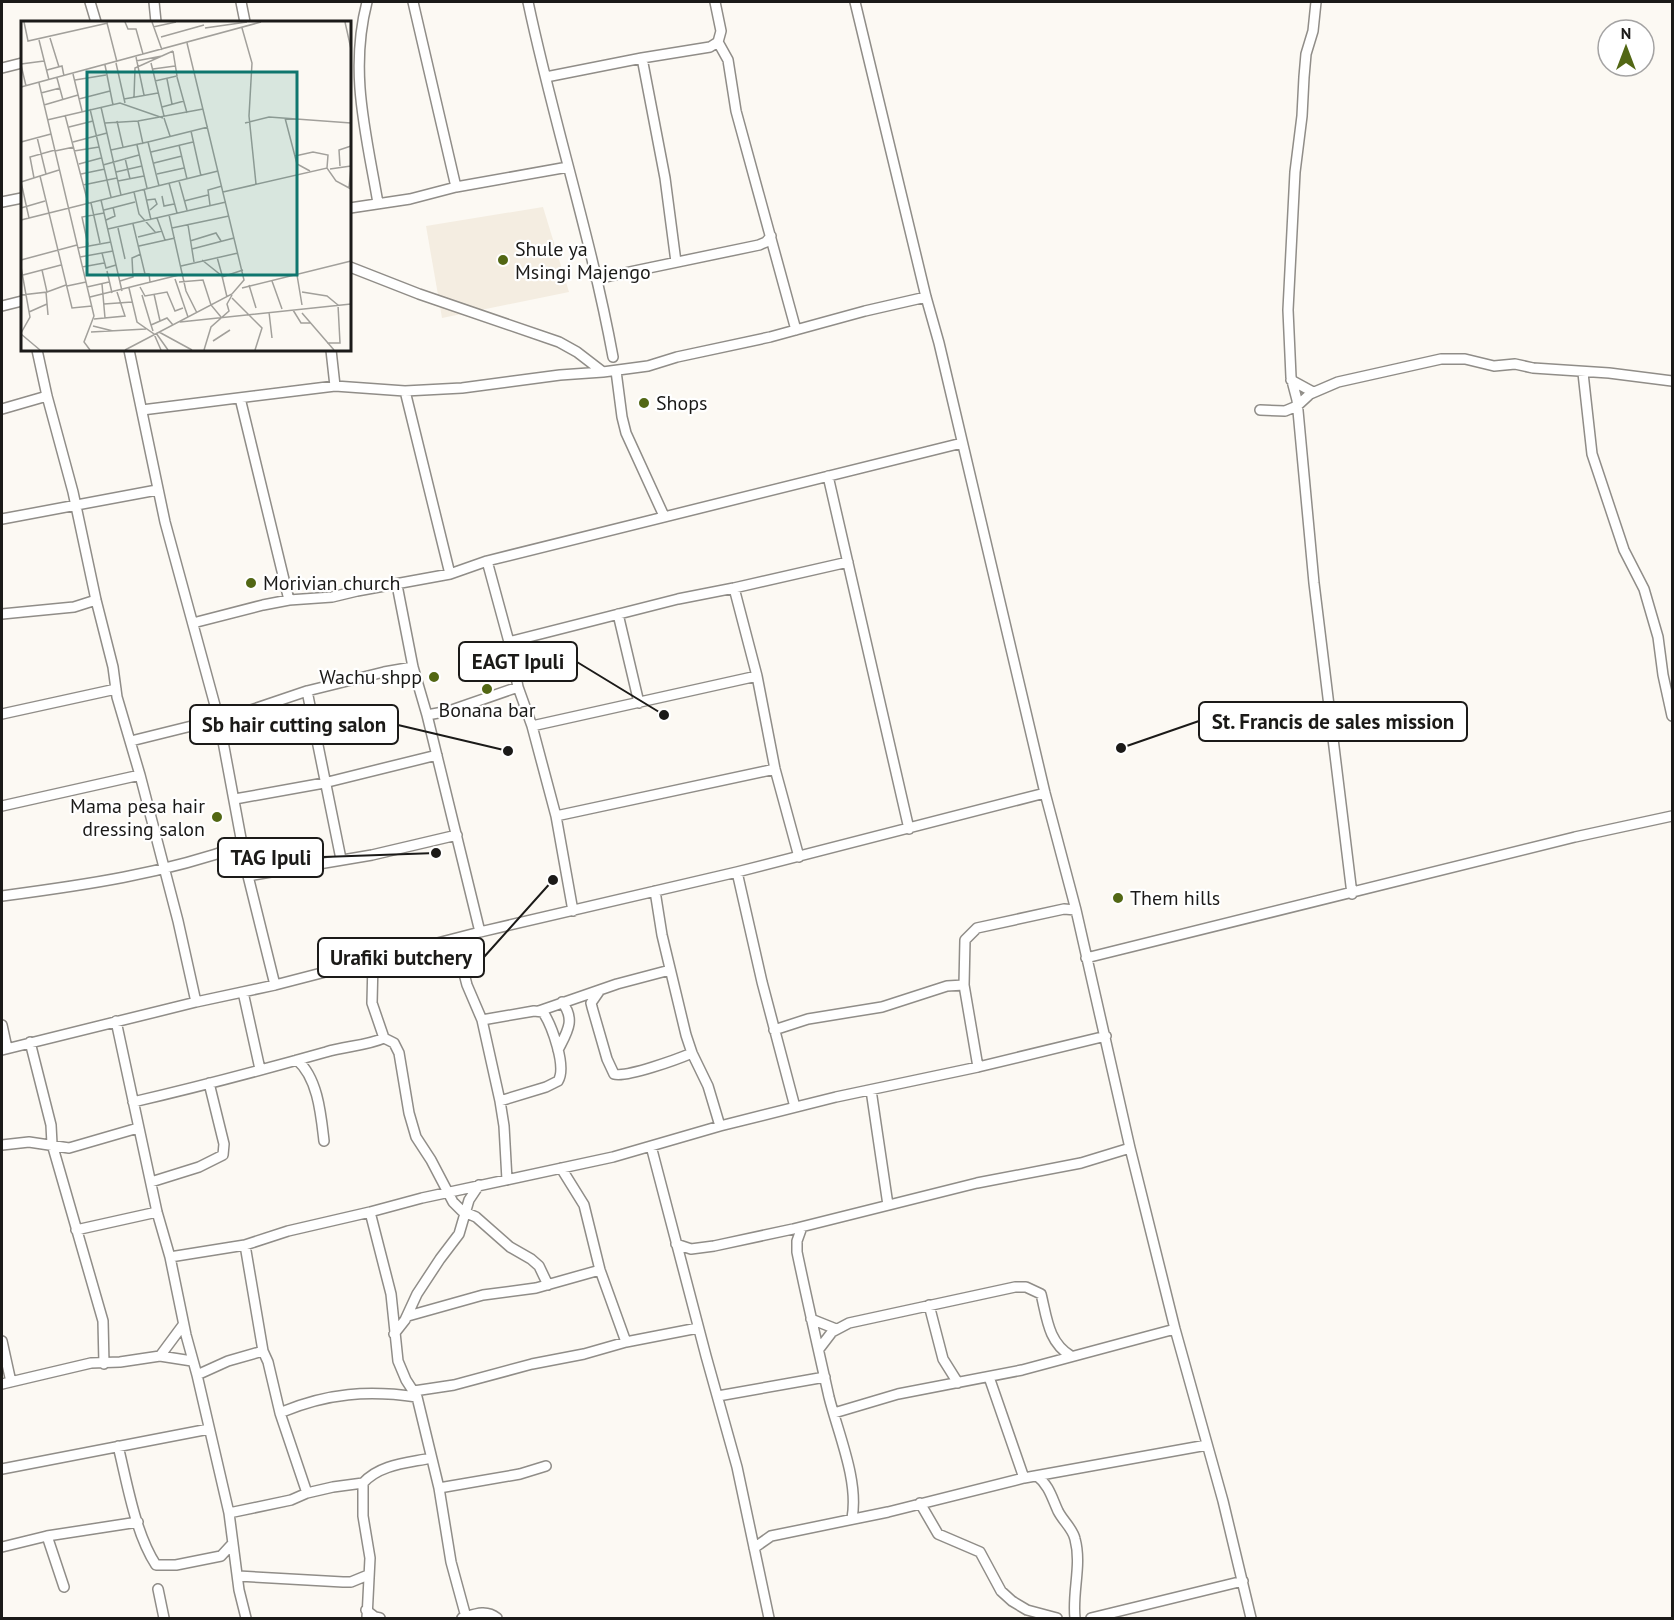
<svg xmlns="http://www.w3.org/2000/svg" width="1674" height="1620" font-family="'PT Sans',sans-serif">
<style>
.built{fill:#f4ede1}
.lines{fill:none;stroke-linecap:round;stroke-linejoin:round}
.street-casing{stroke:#908d88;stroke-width:12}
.street{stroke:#fff;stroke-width:9}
.poi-dot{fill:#526714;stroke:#fff;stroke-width:2}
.labels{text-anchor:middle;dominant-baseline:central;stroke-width:4.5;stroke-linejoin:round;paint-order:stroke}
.poi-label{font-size:20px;fill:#1b1a18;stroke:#fff;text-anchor:start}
.inset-road{fill:none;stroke:#a2a09b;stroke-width:1.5}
.view{fill:#0f766e;fill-opacity:0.15;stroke:#0f766e;stroke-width:3}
.inset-edge{fill:none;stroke:#1b1a18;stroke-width:3}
.leader{fill:none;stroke:#1b1a18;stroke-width:2}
.callout-dot{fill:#1b1a18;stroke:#fff;stroke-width:2}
.callout{fill:#fff;stroke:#1b1a18;stroke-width:2}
.callout-label{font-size:21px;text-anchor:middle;font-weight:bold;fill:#1b1a18}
</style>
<rect width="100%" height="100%" fill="#fcf9f3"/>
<path class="built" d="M543,207l26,85 -127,26 -16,-92z"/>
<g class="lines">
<g class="street-casing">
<path id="street" d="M90,2l6,20
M154,2l2,20
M241,2l4,20
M367,2c-18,70 -1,131 11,201
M413,2l43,185
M528,2c25,119 63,235 85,355
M855,2l71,295 13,46 106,450 31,117 54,238 45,181 48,172 28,117
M1316,2l-3,29 -7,23 -2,23 -2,39 -7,56 -7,138 3,67 6,23 17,183 38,311
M718,42l10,18 8,51 60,219
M642,58l23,120 11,84
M2,68l20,-5
M546,77l96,-19 68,-11 8,-5 3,-11 -6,-29
M2,202l20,-4
M350,208l60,-9 46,-12 112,-20
M350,267l69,27 140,48 18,10 26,20
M596,279l163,-34 7,-3 5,-6
M2,306l20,-5
M37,350l10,46 26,96 23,108 17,67 4,30 23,78 38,146 18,81
M129,350l36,172 54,198 29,156 27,109
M331,350l4,36
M616,371l6,46 4,16 38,83
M1583,373l9,81 32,96 20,39 14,48 5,38 9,41
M1291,380l22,12
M405,391l57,-3 98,-13 43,-3 45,-6 29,-9 93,-20 95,-26 61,-14
M240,398l49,202
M2,409l45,-13
M142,410l193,-24 70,5 45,183
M1260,410l25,1 12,-5 13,-12 28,-12 103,-23h24l29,7 21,-2 18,4 76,5 63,8
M828,476l81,353
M2,519l155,-29
M487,561l475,-118
M397,585l16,82 14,48 53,217
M734,588l23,88 18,93 24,88
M2,614l72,-7 22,-7
M618,614l21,89
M193,623l70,-18 26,-5 43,-3 25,-6 93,-17 37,-13 22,81 9,45 14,39 24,90 17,95
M509,642l169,-43 56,-11 114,-26
M307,691l34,168
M2,714l114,-25
M427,715l22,-4 69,-24
M532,726l225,-50
M131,741l105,-26 71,-24 77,-19 29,-5
M235,799l89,-16 113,-28
M2,806l138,-31
M556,816l219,-47
M737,872l25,110 33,125
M248,876l124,-21 85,-20
M655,891l7,44 24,100 6,18 16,33 12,40
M2,896c83,-11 161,-22 241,-51
M455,939l12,46 15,35 18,81 4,25 3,54
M1086,958l489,-121 97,-21
M373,961l-1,42 12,35 10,5 5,10 10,60 7,24 15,23 22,42 9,9 14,6 34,30 21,12 8,7 9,19
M600,990l-9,13 1,4 15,52 7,15c12,4 64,-15 78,-21
M243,992l17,77
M539,1011l78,-27 53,-14
M482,1020l52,-9 9,1c9,14 24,55 15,69l-12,6 -46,14
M116,1021l41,191 13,45 16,78 11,40 32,138 10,77 7,28
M2,1025l5,23
M774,1030l34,-11 74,-12 65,-21 17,-1
M30,1042l21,83 1,19 51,177 1,43
M2,1050l194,-48 79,-17 205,-53 257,-60 308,-79
M558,1050c9,-18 18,-30 4,-48
M297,1060c21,18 24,55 27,81
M978,1067l-14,-82 1,-45 12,-12 87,-19 12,1
M871,1090l17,115
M133,1102c65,-15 129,-32 193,-50 19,-6 40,-6 58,-14
M2,1145l27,-3 40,6 69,-20
M651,1146l55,210 31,111 32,151
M561,1168l23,37 16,65 26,72
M151,1182l48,-15 24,-12 1,-11 -15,-61
M370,1212l21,82 7,67 8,19 11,17 22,91 12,74 15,55
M802,1227l-5,14v11c10,48 21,96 32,145 9,36 30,84 23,121
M76,1230l81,-18
M676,1244l15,5 23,-3 79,-17 184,-46 104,-20 49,-15
M245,1245l18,106 5,11 12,51 27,80
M170,1257l75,-12 43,-14 82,-19 52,-14 191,-41 107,-31 116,-29 142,-30 128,-31
M929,1305l14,54 15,24
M408,1316l75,-21 53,-7 64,-18
M811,1319l25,10
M394,1334l11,-14 12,-26 23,-35 19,-25 10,-34 10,-15
M2,1341l9,41
M819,1349l13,-17 17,-9 166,-36h11l15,7c6,24 7,48 30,62
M160,1356l23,-31
M197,1375l31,-14 35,-10
M989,1377l35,101
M2,1384l89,-21 29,-1 40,-6 32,5
M414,1391l40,-6 78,-21 52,-10 42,-12 72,-14
M718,1396l107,-19
M282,1412c46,-19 86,-22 135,-15
M834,1413l64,-19 124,-24 153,-41
M118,1446c9,36 17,87 38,119h20l45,-9 12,-13
M2,1469l207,-40
M1037,1476c12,9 15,22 21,35 5,10 15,18 17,28 7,26 -3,53 0,79
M439,1488l81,-14 26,-8
M920,1503l18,31 42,18 21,39 11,10 15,9 30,8
M229,1513l62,-13 16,-7 26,-6 30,-4
M47,1536l17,51
M2,1547l45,-11 91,-14
M754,1548l17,-12 117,-24 136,-34 183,-33
M238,1576l105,6h8l17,-7
M158,1589l6,29
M366,1610l9,7 5,1
M367,1618l3,-60 -7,-42v-33c17,-19 45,-20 68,-25
M462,1618c13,-4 24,-9 35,0
M1091,1618l152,-37"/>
</g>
<use href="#street" class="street"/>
</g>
<g class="poi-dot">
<circle cx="503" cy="260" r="6"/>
<circle cx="644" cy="403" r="6"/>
<circle cx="251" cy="583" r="6"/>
<circle cx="434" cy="677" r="6"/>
<circle cx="487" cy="689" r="6"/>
<circle cx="217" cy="817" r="6"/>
<circle cx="1118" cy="898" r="6"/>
</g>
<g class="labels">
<g class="poi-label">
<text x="515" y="249">Shule ya<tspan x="515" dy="23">Msingi Majengo</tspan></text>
<text x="656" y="403">Shops</text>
<text x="263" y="583">Morivian church</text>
<text x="422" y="677" text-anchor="end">Wachu shpp</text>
<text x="487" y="710" text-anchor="middle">Bonana bar</text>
<text x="205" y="806" text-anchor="end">Mama pesa hair<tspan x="205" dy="23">dressing salon</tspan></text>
<text x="1130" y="898">Them hills</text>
</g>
</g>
<g transform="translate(21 21)">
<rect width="330" height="330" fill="#fcf9f3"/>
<path class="inset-road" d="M3,1l4,19 80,-18M104,1l3,7h8l7,25M131,1l10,28M324,1l6,27M86,2l10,39M132,6l23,-5M184,7l42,-6M221,7l10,35 -3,53 7,68M140,16l43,-12M29,17l9,29M18,19l10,40M115,36l8,38M115,40l26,-5M95,42l9,40M130,42l13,53M0,43l23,-3M0,44l5,21M84,44l8,40M132,48l22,-3M26,49l15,-4 2,10M52,53l9,37M156,56l10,36M36,57l6,22M146,58l5,25M54,59l31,-5M134,60l22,-5 -4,-25M18,62l55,233 -10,26 6,8M0,66l240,-65M20,72l19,-5M113,76l1,-29 38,-17M58,78l31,-8M103,78l34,-6M23,84l34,-10M80,86l20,88M141,86l22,-6M69,88l21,88M44,94l23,88M143,97l6,18M264,97l12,46 13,7M26,99l73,-17 43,15M96,100l6,26M117,100l65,-12M84,102l33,-2 5,23M224,102l24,-6 82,6M48,106l24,-6M170,110l10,45M16,116l9,37M0,121l30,-8M52,121l34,-9M127,121l60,-15M116,124l10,43M158,124l8,34M90,129l37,-8 11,44M34,130l19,-4M53,130l25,-4M130,131l42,-10M274,135l18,-4 15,3 -1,13M104,137l5,21M133,142l28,-7M58,143l22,-6M82,144l36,-10M319,145l-1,-16 12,-4M309,148l21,-3M95,151l26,-6M60,153l24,-5M136,153l27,-6M19,155l32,132 20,-2M13,157l-4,-21 25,-7M97,160l26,-5M158,160l8,29M0,161l38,-12M0,161l8,36M148,162l8,30M62,164l34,-7M328,167l2,-21M123,168l7,31M113,171l5,22 17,19M202,171l104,-24 9,13 15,8M141,175l2,10 10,-2M80,179l21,91M126,179l8,-1 2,5 -7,6M163,180l24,-6M70,182l9,40M189,184l-2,-15 14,-4M0,187l24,-7M83,189l31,-8M148,194l17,76 11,22M136,197l8,22M0,199l197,-49M85,199l9,-4 -2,-9M112,203l12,50M167,204l6,37M97,207l7,31M151,207l57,-12M87,208l118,-27M117,216l24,-6M169,220l26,-8 5,8M67,224l-6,-28 22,-4M118,225l36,-8M57,227l33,-6M171,228l42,-11M81,232l4,15 10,-3M59,236l33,-6M196,236l5,18M0,239l56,-15M181,239l20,16 5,21M160,245l57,-13M0,246l9,50 -9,16M61,246l22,-4M86,250l5,22M112,253h16l1,8M2,254l38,-10M276,254l5,30M201,256l21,-7M154,258l13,38M99,260l13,-4 -1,-19 9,-4M251,260l10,28M158,261l24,-2 8,25 10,12M81,263l3,34M228,264l7,23M46,265l19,-4M66,266l22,-5M119,266l5,9 22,-4 8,19 8,-3M108,267l8,34 17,12 7,16M221,267l109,-27M25,271l2,23M26,271l19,-7M281,271l25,4 11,9 2,38h-13M133,273l6,27M0,274l26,-3 -5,-22M121,274l9,30M69,276l93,-23M211,277l30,30 -7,22M83,283l28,-2M272,289l8,13h10M8,291l18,-8M248,291l3,26M281,292l32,37M73,298l31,-3 -8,-24M159,301l171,-18M72,305l20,5M132,310l-2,-6 16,-7 6,7M70,311l55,-3M138,311l33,18M135,312l12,17M0,313l19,16M192,320l17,-11M104,329l107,-56 12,-14 -57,-237M183,329l7,-23 18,-16 -2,-7 5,-9"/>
<path class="view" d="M66,51h210v203h-210z"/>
<rect width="330" height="330" class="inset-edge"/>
</g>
<path class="leader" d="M664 715L577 662M1121 748L1199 721M508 751L398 725M436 853L323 857M553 880L484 957"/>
<g class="callout-dot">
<circle cx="664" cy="715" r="6"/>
<circle cx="1121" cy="748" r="6"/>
<circle cx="508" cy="751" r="6"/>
<circle cx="436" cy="853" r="6"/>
<circle cx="553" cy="880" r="6"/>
</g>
<g class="callout">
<rect x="459" y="642" width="118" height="39" rx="6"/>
<rect x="1199" y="702" width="268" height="39" rx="6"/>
<rect x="190" y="705" width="208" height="39" rx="6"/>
<rect x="218" y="838" width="105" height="39" rx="6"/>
<rect x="318" y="938" width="166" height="39" rx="6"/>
</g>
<g class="callout-label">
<text x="518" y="669">EAGT Ipuli</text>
<text x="1333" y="729">St. Francis de sales mission</text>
<text x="294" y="732">Sb hair cutting salon</text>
<text x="271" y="865">TAG Ipuli</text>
<text x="401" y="965">Urafiki butchery</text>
</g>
<rect width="1674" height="1620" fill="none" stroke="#1b1a18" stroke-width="6"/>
<g transform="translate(1626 48)"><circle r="28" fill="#ffffff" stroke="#a4a3a3" stroke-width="1.5"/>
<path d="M0-4.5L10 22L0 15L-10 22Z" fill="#526714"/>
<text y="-9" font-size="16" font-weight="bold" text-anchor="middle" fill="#1b1a18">N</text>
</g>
</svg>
